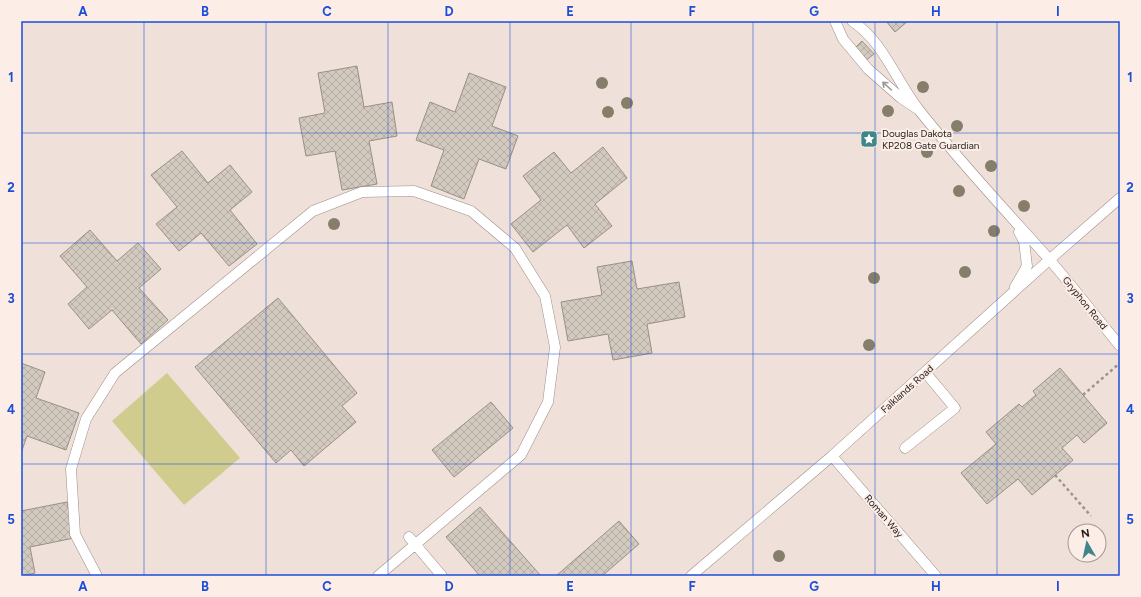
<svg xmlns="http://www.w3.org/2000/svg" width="1141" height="597" font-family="Figtree,sans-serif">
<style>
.pitch{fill:#d0cc8e}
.building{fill:url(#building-cross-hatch);stroke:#989085}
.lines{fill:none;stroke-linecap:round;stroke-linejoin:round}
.lane-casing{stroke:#9b8d88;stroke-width:11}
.path{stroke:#9d928e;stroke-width:2.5;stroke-dasharray:3 3;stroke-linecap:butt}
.lane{stroke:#fff;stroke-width:10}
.tree{fill:#857e6a}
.oneway{stroke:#9b9998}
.grid{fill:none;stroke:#1d4ed8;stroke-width:1;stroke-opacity:0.55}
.labels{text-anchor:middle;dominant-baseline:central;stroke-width:4;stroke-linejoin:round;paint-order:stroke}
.poi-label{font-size:10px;fill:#211c1a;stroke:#fcede7;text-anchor:start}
.street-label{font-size:10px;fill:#211c1a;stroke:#fcede7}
.neatline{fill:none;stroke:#1d4ed8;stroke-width:1.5}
.grid-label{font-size:13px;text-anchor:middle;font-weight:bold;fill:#1d4ed8}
</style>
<defs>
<pattern id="building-cross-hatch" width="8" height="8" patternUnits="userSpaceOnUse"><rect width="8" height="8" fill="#d3cabf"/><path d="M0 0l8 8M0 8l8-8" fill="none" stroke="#b5ada4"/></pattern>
</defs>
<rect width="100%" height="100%" fill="#efe0da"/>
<path class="pitch" d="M167,373l73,85 -56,47 -72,-84z"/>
<path class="building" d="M886,21h22l-13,11z
M862,41l12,13 -9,7 -11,-12z
M357,66l7,41 28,-5 5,34 -28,5 8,43 -35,6 -7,-39 -29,5 -7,-38 26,-5 -7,-40z
M469,73l37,14 -14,39 26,10 -12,33 -27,-10 -15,40 -33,-13 13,-36 -28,-10 14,-38 25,10z
M603,147l24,31 -32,26 17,22 -28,22 -17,-23 -34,27 -22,-28 30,-24 -18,-24 31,-24 17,21z
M182,151l26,32 22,-18 22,27 -22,18 27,34 -28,22 -28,-33 -22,18 -23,-27 21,-17 -26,-32z
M90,230l27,31 21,-18 23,26 -22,19 29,32 -27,24 -29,-34 -23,19 -21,-25 19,-17 -27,-31z
M632,261l5,28 42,-7 6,35 -38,7 5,29 -39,7 -5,-26 -40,7 -7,-39 41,-7 -5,-28z
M278,298l79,95 -15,13 14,16 -52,44 -13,-16 -15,13 -81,-96z
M21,363l24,9 -9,26 43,15 -13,37 -39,-14 -6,17z
M1060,368l47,55 -23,20 -7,-8 -15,13 11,12 -41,35 -14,-16 -31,25 -26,-31 35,-29 -10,-12 33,-28 3,3 14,-12 -3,-4z
M491,402l22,26 -59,49 -22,-27z
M67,502l7,36 -44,9 5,26 -14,3v-65z
M480,507l61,69h-61l-34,-39z
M619,521l20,23 -37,32h-46z"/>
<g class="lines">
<g class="lane-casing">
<path id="lane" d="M835,21l8,18 25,30 33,29 15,10
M852,21c32,21 44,60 67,89 41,52 86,100 130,149 24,28 47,58 71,87
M1015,287l12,-21 -3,-25 -5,-9
M905,448l50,-40 -30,-36
M832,456l104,120
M409,537l33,39
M97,576l-22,-42 -4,-65 15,-50 29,-46 198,-162 49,-19 52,-1 57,20 44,37 30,48 10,51 -7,55 -27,53 -143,121
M691,576l141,-120 217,-196 71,-62"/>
</g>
<path class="path" d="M1083,395l37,-32
M1055,475l36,41"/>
<use href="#lane" class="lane"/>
</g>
<g class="tree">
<circle cx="602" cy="83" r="6"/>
<circle cx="923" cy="87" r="6"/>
<circle cx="627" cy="103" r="6"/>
<circle cx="888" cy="111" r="6"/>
<circle cx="608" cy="112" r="6"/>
<circle cx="957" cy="126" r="6"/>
<circle cx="927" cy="152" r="6"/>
<circle cx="991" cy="166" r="6"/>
<circle cx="959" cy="191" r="6"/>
<circle cx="1024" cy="206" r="6"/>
<circle cx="334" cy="224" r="6"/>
<circle cx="994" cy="231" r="6"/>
<circle cx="965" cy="272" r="6"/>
<circle cx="874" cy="278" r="6"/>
<circle cx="869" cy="345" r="6"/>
<circle cx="779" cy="556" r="6"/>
</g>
<defs><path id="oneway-shaft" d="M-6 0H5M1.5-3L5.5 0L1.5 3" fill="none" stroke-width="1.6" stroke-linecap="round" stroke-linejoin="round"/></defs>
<use class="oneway" href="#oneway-shaft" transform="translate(887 86) rotate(-138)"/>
<path class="grid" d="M144,21v555M266,21v555M388,21v555M510,21v555M631,21v555M753,21v555M875,21v555M997,21v555M21,133h1099M21,243h1099M21,354h1099M21,464h1099"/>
<defs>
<g id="sight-square" transform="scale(0.9)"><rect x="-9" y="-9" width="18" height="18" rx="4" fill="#3e868b" stroke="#fcede7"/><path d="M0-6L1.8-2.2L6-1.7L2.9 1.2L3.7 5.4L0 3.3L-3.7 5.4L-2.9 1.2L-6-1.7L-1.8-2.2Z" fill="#fff"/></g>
</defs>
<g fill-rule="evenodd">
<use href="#sight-square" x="869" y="139"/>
</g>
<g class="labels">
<g class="poi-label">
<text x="882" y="133">Douglas Dakota<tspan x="882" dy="12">KP208 Gate Guardian</tspan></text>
</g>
<g class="street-label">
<text transform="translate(1085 303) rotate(51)">Gryphon Road</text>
<text transform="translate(907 389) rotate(-42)">Falklands Road</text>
<text transform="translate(884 516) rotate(49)">Roman Way</text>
</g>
</g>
<rect width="1141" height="597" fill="none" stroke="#fcede7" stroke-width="44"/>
<g transform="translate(1087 543) rotate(351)"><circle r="19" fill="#fcede7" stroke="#a49995"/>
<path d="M0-3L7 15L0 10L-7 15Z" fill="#3e868b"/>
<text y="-6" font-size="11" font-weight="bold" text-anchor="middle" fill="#211c1a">N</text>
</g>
<rect x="22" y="22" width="1097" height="553" class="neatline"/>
<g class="grid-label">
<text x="83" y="16">A</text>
<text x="205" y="16">B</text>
<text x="327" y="16">C</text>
<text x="449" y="16">D</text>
<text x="570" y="16">E</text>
<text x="692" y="16">F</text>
<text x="814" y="16">G</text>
<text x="936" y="16">H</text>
<text x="1058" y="16">I</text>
<text x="11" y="82">1</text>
<text x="1130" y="82">1</text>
<text x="11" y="192">2</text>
<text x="1130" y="192">2</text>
<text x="11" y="303">3</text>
<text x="1130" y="303">3</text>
<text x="11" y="414">4</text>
<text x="1130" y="414">4</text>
<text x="11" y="524">5</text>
<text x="1130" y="524">5</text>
<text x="83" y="591">A</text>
<text x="205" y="591">B</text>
<text x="327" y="591">C</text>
<text x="449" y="591">D</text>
<text x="570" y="591">E</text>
<text x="692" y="591">F</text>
<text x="814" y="591">G</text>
<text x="936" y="591">H</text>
<text x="1058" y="591">I</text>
</g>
</svg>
